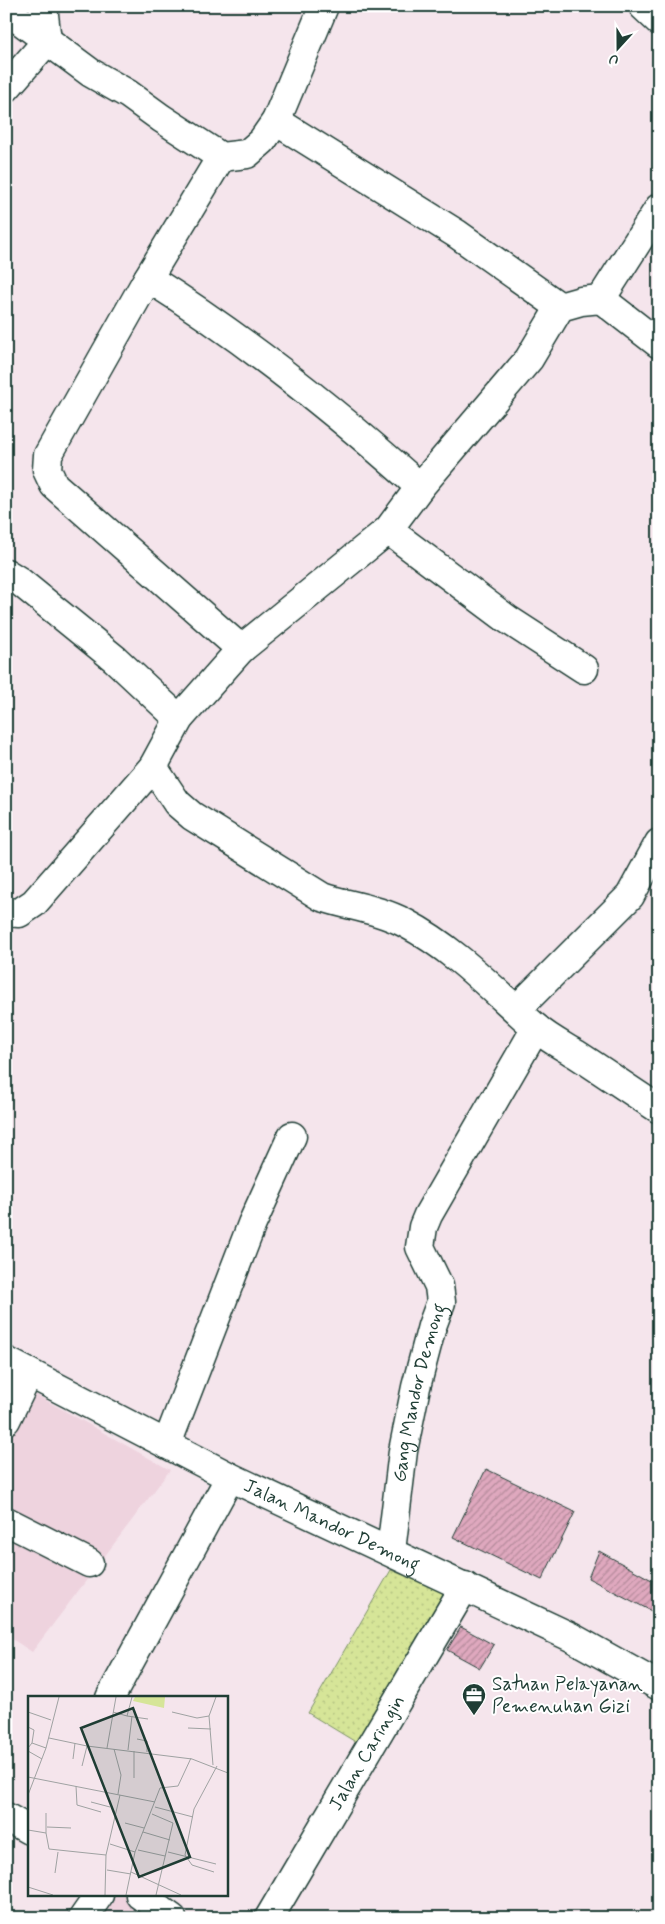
<svg xmlns="http://www.w3.org/2000/svg" width="665" height="1924" font-family="Mynerve,sans-serif">
<style>
.built{fill:#eed3de}
.grass{fill:url(#grass-dots);stroke:#7a9166}
.building{fill:url(#building-hatch);stroke:#1f3d34}
.lines{fill:none;stroke-linecap:round;stroke-linejoin:round}
.minor-casing{stroke:#1f3d34;stroke-width:31}
.major-casing{stroke:#1f3d34;stroke-width:31}
.minor{stroke:#fff;stroke-width:28}
.major{stroke:#fff;stroke-width:28}
.labels{text-anchor:middle;dominant-baseline:central;stroke-width:4;stroke-linejoin:round;paint-order:stroke}
.street-label{font-size:19px;fill:#1f3d34;stroke:#fff}
.poi-label{font-size:19px;fill:#1f3d34;stroke:#fff;text-anchor:start}
.inset-road{fill:none;stroke:#9fa2a2;stroke-width:1}
.view{fill:#1f3d34;fill-opacity:0.15;stroke:#1f3d34;stroke-width:2.5}
.inset-edge{fill:none;stroke:#1f3d34;stroke-width:2.5}
</style>
<defs>
<pattern id="grass-dots" width="8" height="8" patternUnits="userSpaceOnUse" patternTransform="scale(1.25)"><rect width="8" height="8" fill="#d6e598"/><path d="M2 2h.1M6 6h.1" fill="none" stroke="#b7c584" stroke-width="1.8" stroke-linecap="round"/></pattern>
<pattern id="building-hatch" width="6" height="6" patternUnits="userSpaceOnUse" patternTransform="scale(1.25)"><rect width="6" height="6" fill="#dfa8be"/><path d="M-1 1l2-2M0 6l6-6M5 7l2-2" fill="none" stroke="#b48a9b"/></pattern>
</defs>
<rect width="100%" height="100%" fill="#f5e5ec"/>
<filter id="ink" filterUnits="userSpaceOnUse"><feTurbulence type="fractalNoise" baseFrequency=".02" numOctaves="2"/><feDisplacementMap in="SourceGraphic" scale="10" xChannelSelector="R" yChannelSelector="G"/><feConvolveMatrix kernelMatrix="1 2 1 2 8 2 1 2 1" color-interpolation-filters="sRGB"/></filter>
<g filter="url(#ink)">
<path class="built" d="M6,1378l164,92 -138,182 -26,-17z
M110,1895h17l31,23h-65z"/>
<path class="grass" d="M391,1570l57,23 -89,151 -51,-31z"/>
<path class="building" d="M486,1469l89,43 -33,68 -89,-43z
M599,1551l60,33v31l-71,-37z
M461,1627l33,18 -14,23 -33,-18z"/>
<g class="lines">
<g class="minor-casing">
<g id="minor">
<path d="M643,6l16,15"/>
<path d="M6,10l85,63 37,21 33,24 60,39 26,-3 15,-13 14,-20 48,-115"/>
<path d="M6,88l41,-47 -4,-35"/>
<path d="M276,121l181,113 103,73"/>
<path d="M221,157l-73,121 -100,177 -1,15 7,15 187,164"/>
<path d="M148,278c97,61 187,133 272,209"/>
<path d="M601,299l58,-91"/>
<path d="M388,530l119,89 77,50"/>
<path d="M6,573l13,8 96,78 64,60"/>
<path d="M153,767l24,36 15,13 130,81c27,9 57,12 83,26 50,26 88,67 130,104 12,11 28,19 41,27 28,18 55,37 83,55"/>
<path d="M6,912l13,1 15,-10 119,-136 26,-48 62,-70 147,-119 32,-43 109,-128 31,-52 21,-6 20,-2 58,45"/>
<path d="M517,1009l113,-113 29,-53"/>
<path d="M6,1420l23,-47"/>
<path d="M167,1444l85,-220 40,-88"/>
<path d="M6,1521l83,42"/>
<path id="s1" d="M391,1551l12,-100 13,-64 16,-61 9,-24 -2,-16 -19,-39 3,-20 5,-12 108,-187"/>
<path d="M110,1698l120,-221"/>
<path d="M6,1817l23,13"/>
<path d="M140,1895l32,23"/>
<path d="M83,1918l16,-23"/>
<path id="s2" d="M269,1918l196,-332"/>
</g>
</g>
<g class="major-casing">
<g id="major">
<path id="s3" d="M6,1361l224,116 341,160 88,49"/>
</g>
</g>
<use href="#minor" class="minor"/>
<use href="#major" class="major"/>
</g>
</g>
<defs>
<g id="office-pin" transform="scale(1.25)"><path d="M0 17L-7.5 6A9.5 9.5 0 1 1 7.5 6Z" fill="#1f3d34" stroke="#fff"/><path d="M-6-3h4V-5.5h4V-3h4V5H-6ZM-1-4.5V-3h2v-1.5ZM-6 0V1H6V0Z" fill="#fff"/></g>
</defs>
<g fill-rule="evenodd">
<use href="#office-pin" x="474" y="1695"/>
</g>
<g class="labels">
<g class="street-label">
<text stroke="none"><textPath href="#s1" startOffset="161">Gang Mandor Demong</textPath></text>
<text stroke="none"><textPath href="#s3" startOffset="365">Jalan Mandor Demong</textPath></text>
<text stroke="none"><textPath href="#s2" startOffset="192">Jalan Caringin</textPath></text>
</g>
<g class="poi-label">
<text x="492" y="1684">Satuan Pelayanan<tspan x="492" dy="22">Pemenuhan Gizi</tspan></text>
</g>
</g>
<g transform="translate(28 1696)">
<rect width="200" height="200" fill="#f5e5ec"/>
<path d="M107,1h30l-1,11 -31,-7z" fill="#d6e598"/>
<path class="inset-road" d="M0,16l23,8M85,16l14,4 5,-19M144,16l25,6 12,-2M99,20l21,3M0,31l6,3 -2,13M160,32l23,1M21,42l38,8 105,13 36,14M109,43l10,2v11M0,52l4,-5 14,5M79,52l9,-51M86,53l7,26 -3,19M100,54l4,-34M0,55l14,8M45,63l2,-16M185,69l-4,-49 7,-19M54,70l5,-20M0,81l127,25M106,82v-27M48,90l1,19 24,7M0,99l18,-47 13,-51M63,106l19,5M127,111l38,10M124,118l21,9 -17,72M97,127l19,5M19,131l24,1M0,134l18,3 3,16 57,6M115,136l27,8M18,137v-20M82,148l25,8M110,154l27,6M140,156l48,12M79,174l24,4M103,176l50,23M186,176l-22,-7 -7,-10 9,-46 23,-43M27,177l3,-21M0,191l25,8M77,199l1,-40 14,-60M98,199l9,-43 25,-64 18,-2 13,-28"/>
<path class="view" d="M105,12l57,149 -51,20 -58,-149z"/>
<rect width="200" height="200" class="inset-edge"/>
</g>
<rect width="665" height="1924" fill="none" stroke="#fff" stroke-width="25"/>
<rect x="12" y="12" width="640" height="1899" fill="none" stroke="#1f3d34" stroke-width="2" filter="url(#ink)"/>
<g transform="translate(618 48) rotate(201)" stroke="#ffffff" stroke-width="4" paint-order="stroke">
<path d="M0-4L9 19L0 12L-9 19Z" fill="#1f3d34"/>
<text y="-8" font-size="14" font-weight="bold" text-anchor="middle" fill="#1f3d34">U</text>
</g>
</svg>
